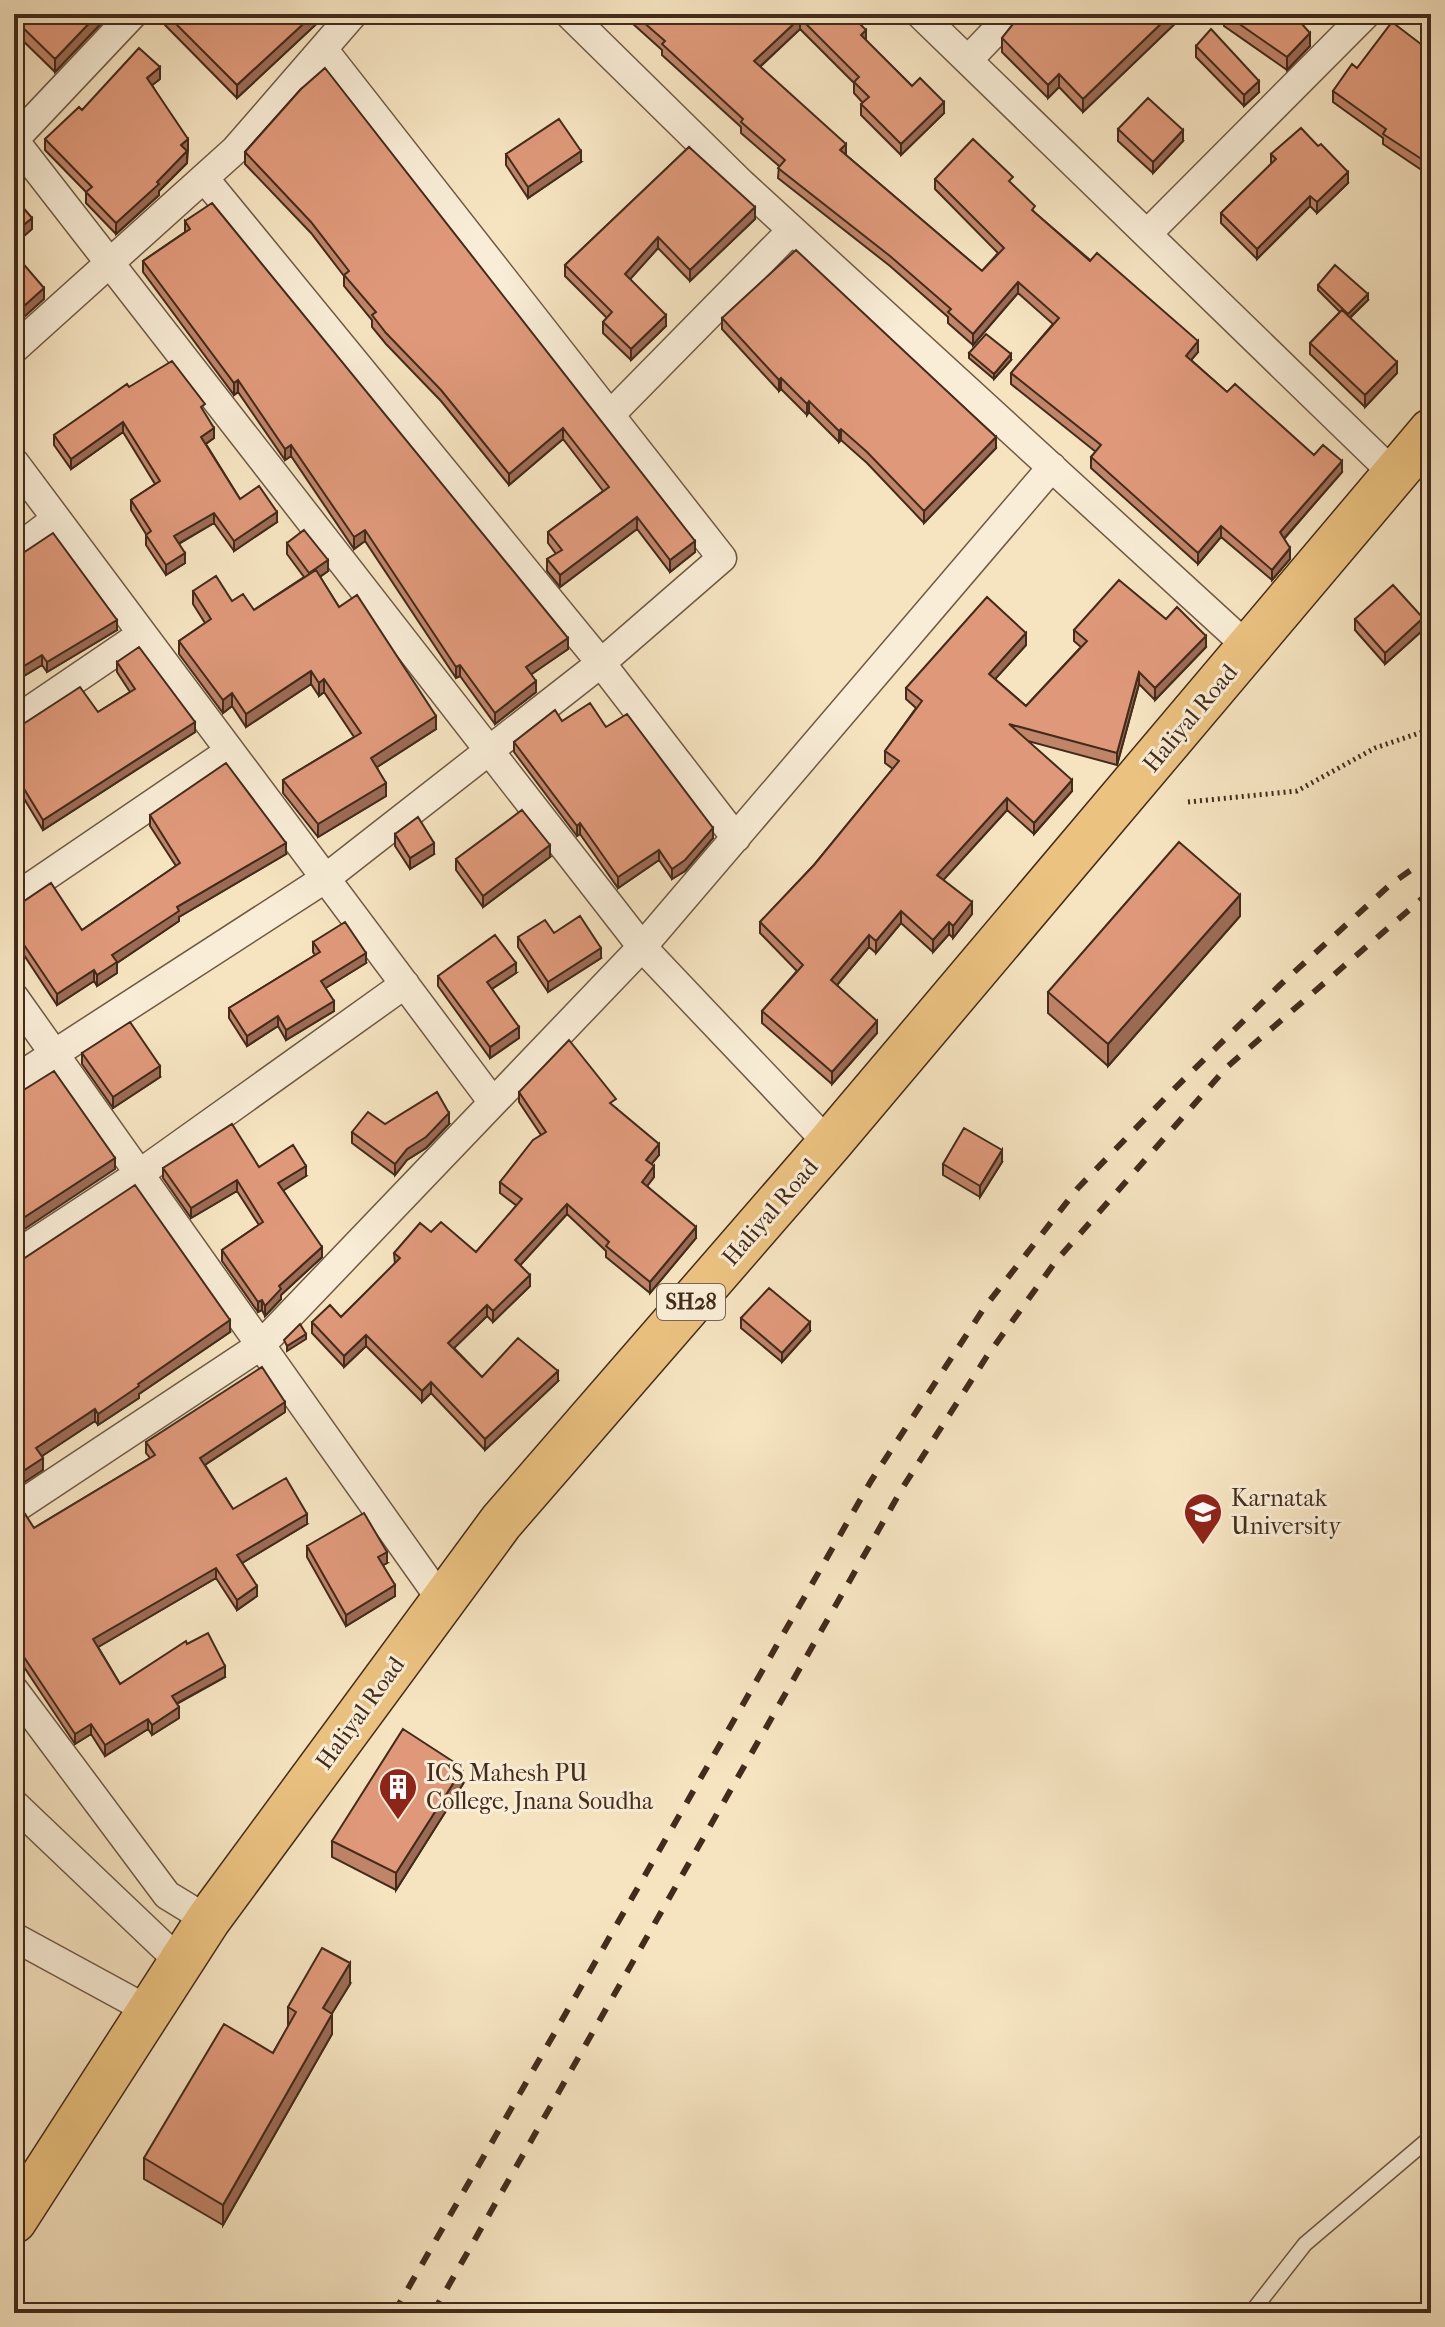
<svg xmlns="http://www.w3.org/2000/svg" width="1445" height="2327" font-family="'IM FELL French Canon',serif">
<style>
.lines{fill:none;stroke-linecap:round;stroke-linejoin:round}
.lane-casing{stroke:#705944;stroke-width:17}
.street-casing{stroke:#705944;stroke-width:31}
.primary-casing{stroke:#432b1b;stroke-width:47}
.path{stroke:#432b1b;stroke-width:5;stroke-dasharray:2 4;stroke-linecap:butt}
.lane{stroke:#f9edd7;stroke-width:14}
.street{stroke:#f9edd7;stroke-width:28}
.primary{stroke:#ebc280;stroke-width:44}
.rail{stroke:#432b1b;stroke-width:6;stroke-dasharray:14 14;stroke-linecap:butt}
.wall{fill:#c08469;stroke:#432b1b;stroke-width:2}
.shaded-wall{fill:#9c6b55;stroke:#432b1b;stroke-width:2}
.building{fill:#df997a;stroke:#432b1b;stroke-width:2}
.labels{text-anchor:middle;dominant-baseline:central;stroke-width:6;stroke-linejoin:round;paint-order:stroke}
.shield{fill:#f9edd7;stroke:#7a6553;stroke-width:2}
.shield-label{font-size:22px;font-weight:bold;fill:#432b1b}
.street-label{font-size:24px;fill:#432b1b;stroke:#f9edd7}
.poi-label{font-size:24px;fill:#432b1b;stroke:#f9edd7;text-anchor:start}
</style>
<rect width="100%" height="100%" fill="#f6e4c1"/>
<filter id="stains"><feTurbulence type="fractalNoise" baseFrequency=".0025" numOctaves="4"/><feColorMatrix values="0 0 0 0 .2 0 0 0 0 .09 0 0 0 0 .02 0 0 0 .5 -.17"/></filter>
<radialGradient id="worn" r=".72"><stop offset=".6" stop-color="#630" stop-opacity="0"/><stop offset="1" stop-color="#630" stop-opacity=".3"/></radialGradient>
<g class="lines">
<g class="lane-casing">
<path id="lane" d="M1251,2313l54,-69 126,-107"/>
</g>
<g class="street-casing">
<path id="street" d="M133,14l-119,126 628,807 187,197
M569,14l172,169 508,465
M920,14l474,460
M968,60l44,-46
M204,178l397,485 135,175
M1147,234l219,-220
M14,349l221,-199 118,-136
M610,415l182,-185
M14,462l478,639
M14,551l42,-32
M14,721l128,-87
M14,898l216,-147
M14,997l428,604
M14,1080l312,-202 275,-215 121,-105 -399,-509
M14,1256l125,-82 266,-190
M14,1509l246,-163 382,-399 410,-480
M14,1690l153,205 41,25
M14,1804l166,158
M14,1937l136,74"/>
</g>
<g class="primary-casing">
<path id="primary" d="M14,2221l194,-301 293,-398 328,-378 602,-713"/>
</g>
<path class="path" d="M1188,802l109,-11 78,-43 56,-19"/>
<use href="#lane" class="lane"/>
<use href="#street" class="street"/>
<use href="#primary" class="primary"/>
<path class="rail" d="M394,2313l477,-832 113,-173 94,-120 92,-95 110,-108 111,-101 40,-28
M433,2313l470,-826 84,-131 69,-95 171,-194 204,-176"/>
</g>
<path class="wall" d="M14,14h96l-55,58 -41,-40z
M165,14h162l-90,84 -72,-73z
M622,14h95l8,7 125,-7 16,27 46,45 32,27 -43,42 -40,-40v-11l2,-1 -9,-10v-10l-54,-54 -40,38 86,88 136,116 16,-18 -63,-64v-10l78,6 22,28 163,139 -7,8 36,32 87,63 28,17 -58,67 6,20 -18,21 -51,-43 -23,27 -107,-96v-11l5,-5 -85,-68v-11l42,-49 -35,-31 -45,52 -25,-22v-6l-58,-51 -112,-88 1,-12 -38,-33v-6l-79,-72v-5z
M972,14h17l-9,9z
M1021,14h164l-102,98 -24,-25 -11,11 -46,-46v-14z
M1224,14h73l-2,2 15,30 -23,24 -63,-44z
M1196,46l63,46 -15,14 -48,-49z
M1430,51l-7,120 -40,-27v-6l-50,-36v-11l24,-23z
M160,79l-8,6 36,65 -1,13 -28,28v4l-43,39 -30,-31v-11l-41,-42v-11l37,-29z
M301,89l394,463 -25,20 -33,-43 -77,58 -13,-16v-12l9,-5 -8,-11v-11l55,-41 -40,-52 -54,46 -68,-84 -55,-57 -14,-17v-7l-28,-34v-10l-33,-43 -66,-69v-12z
M1118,129l65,12 -30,32 -35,-32z
M689,147l66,72 -65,62 -32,-33 -28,31 36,47 -35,34 -28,-27v-11l4,-4 -42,-42v-11z
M506,154l75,8 -53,36 -22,-33z
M1271,154l77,29 -31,30 -7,-7 -53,53 -36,-36v-10l50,-49z
M185,221l383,428 -37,25 5,18 -41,32 -35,-48 -4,2 -91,-137 -11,8 -63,-93 -6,4 -47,-68 -4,3 -91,-123v-11l42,-29z
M1318,285l50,15 -18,18 47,55 -32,34 -55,-53v-11l30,-31 -22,-22z
M722,318l274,130 -72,75 -57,-60 -26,-23 -2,2 -30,-30 -2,3 -26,-26 -2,2 -57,-62z
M969,353l42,7 -17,19 -25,-21z
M129,387l76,27 9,24 -8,6 34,55 37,23 -43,29 -20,-28 -35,21 6,19 -19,12 -20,-30v-11l-15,-24v-10l24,-16 -32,-52 -52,37 -17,-24v-10z
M1431,532v27l-5,-3v-16z
M287,543l41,28 -8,6 19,30 97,122 -59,38 9,29 -68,41 -35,-44v-13l71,-43 -30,-45 -5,4 -8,-12 -65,43 -14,-21 -9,7 -44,-59v-13l26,-18 -12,-19v-13l39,10 22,9 50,-33 -17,-23z
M14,559l103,71 -70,42 -5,-7 -28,17z
M1166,619l40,28 -51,53 -16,-16 -22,81 -89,-24 44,50 -38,43 -27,-24 -64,70 29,34 -19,24 -4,-4 -16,18 -32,-29 -25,30 -7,-6 -32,38 40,48 -45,51 -70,-61v-12l35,-40 -37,-38v-11l54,-57 79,-96 -8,-6v-12l31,-43 -10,-9v-11l120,-43 -31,34 31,27 55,-59 -7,-6v-11z
M1355,619l68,11 -38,34 -30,-34z
M117,662l78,70 -152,98 -20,-33 -9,6v-73l84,-18 32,-20 -13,-20z
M562,721l44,6 107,111 -28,33 -13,8 -13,-19 -41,28 -38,-54 -3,2 -63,-84v-10z
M150,815l136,39 -107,63v4l-62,42v10l-20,13 -3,-5 -37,24 -43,-65v-35l68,25 94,-64 -26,-40z
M395,834l39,20 -24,15 -15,-23z
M550,857l-67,50 -27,-37v-11z
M1240,916l-132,150 -60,-53v-21z
M554,933l47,25 -53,34 -30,-45v-10z
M313,942l53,21 -41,25 9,23 -48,29 -8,-14 -31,20 -18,-28v-10l86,-53 -2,-3z
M516,973l-24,16 27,49 -29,20 -52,-72v-10z
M82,1053l78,24 -47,31 -31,-44z
M519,1092l97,16 43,47 -8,9 3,13 -7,9 49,52 -46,55 -44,-36v-6l-39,-37 -47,51 10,21 -37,36 -6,-6 -33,32 28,29 76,4 -73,69 -54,-57 -9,9 -56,-56 -22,21 -32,-34v-11l29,-5 54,-53 -1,-11 37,-21 45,20 41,-46 -17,-13v-11l41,-47 -22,-33z
M385,1124h64l-23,24 -19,12 -12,15 -43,-32v-11z
M1002,1162l-22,35 -37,-22v-11z
M259,1167l47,9 -23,14 39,67 -41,38v4l-16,17 -3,-6 -4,2 -36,-51v-11l37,-25 -22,-34 -46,27 -28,-40v-10z
M14,1261l216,71 -91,62v4l-41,27 -3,-4 -53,35 1,14z
M741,1318l69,13 -28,31 -41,-34z
M285,1412l-80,53 28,44 74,15 -65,39 15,33 -20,14 -21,-32 -118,69 22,37 67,-40 38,33 -48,27 2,14 -27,17 -4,-6 -43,27 -14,-22 -16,10 -61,-92v-131l20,7 116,-70 -4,-5v-11z
M307,1546l80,17 -4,2 12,31 -49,30 -39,-69z
M463,1784l-67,106 -64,-33v-16z
M350,1984l-18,29v21l-109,191 -79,-46v-21l129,-105 15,-26v-20z"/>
<path class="shaded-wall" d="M98,14h12l-55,58v-13z
M314,14h13l-90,84v-13z
M980,14h9l-9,9z
M1171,14h14l-102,98v-13z
M800,18v11l-46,43v-11z
M866,30v11l-5,-6z
M1310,33v13l-23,24v-13z
M160,67v12l-13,10v-11z
M1059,74v13l-11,11v-13z
M1259,81v11l-15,14v-11z
M944,102v11l-43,42v-11z
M1183,130v11l-30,32v-11z
M188,139v11l-7,7v-12z
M846,144v11l-6,-5z
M1431,149v11l-8,11v-11z
M187,151v12l-28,28v4l-43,39v-11z
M581,151v11l-53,36v-11z
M1348,172v11l-31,30v-11z
M1310,196v10l-53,53v-10z
M755,207v12l-65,62v-11z
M32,218v11l-18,16v-12z
M658,237v11l-33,37v-11z
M1018,282v11l-45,52v-11z
M44,288v11l-30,27v-11z
M1368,294v6l-20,19v-5z
M666,315v11l-35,34v-11z
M1198,341v11l-12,14v-10z
M1011,354v6l-17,19v-5z
M1397,362v11l-32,34v-12z
M781,378v11l-2,2v-11z
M238,380v12l-4,3v-12z
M809,401v11l-2,3v-11z
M123,422v10l-52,37v-10z
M214,428v10l-13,9v-10z
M563,428v11l-54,46v-11z
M841,429v11l-2,2v-11z
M996,437v11l-72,75v-12z
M291,445v11l-6,4v-11z
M1342,461v11l-62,71v-11z
M277,512v10l-43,29v-10z
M214,513v10l-40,23v-10z
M637,517v12l-77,58v-12z
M1221,526v11l-23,27v-11z
M365,530v11l-11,8v-12z
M695,541v11l-25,20v-12z
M1290,548v11l-18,21v-10z
M185,553v10l-19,12v-10z
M328,560v11l-19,13v-11z
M1423,618v12l-38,34v-11z
M117,620v10l-70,42v-10z
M1026,633v12l-37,41v-12z
M1206,636v11l-51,53v-12z
M568,638v11l-42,29v-11z
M42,655v10l-28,17v-10z
M460,665v11l-4,2v-11z
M311,671v13l-65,43v-13z
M1139,672v12l-22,81v-12z
M324,679v13l-5,4v-13z
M536,681v11l-41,32v-11z
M232,693v13l-9,7v-13z
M436,716v13l-65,42v-13z
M195,722v10l-152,98v-10z
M1072,780v11l-38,43v-11z
M386,783v13l-68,41v-13z
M23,787v10l-9,6v-11z
M1007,798v12l-70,77v-12z
M580,823v11l-3,2v-10z
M713,828v10l-28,33 -13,8v-10z
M286,843v11l-107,63v4l-62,42v10l-20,13v-11l15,-20 65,-48z
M434,843v11l-24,15v-11z
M550,845v12l-67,50v-11z
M659,850v10l-41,28v-11z
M1240,895v21l-132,150v-22z
M972,902v12l-19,24v-12z
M901,911v12l-25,30v-12z
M949,922v12l-16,18v-12z
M869,935v12l-38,45v-12z
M601,948v10l-53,34v-10z
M366,953v10l-45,28v-10z
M516,963v10l-29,19v-10z
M94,970v11l-37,24v-11z
M334,1001v10l-48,29v-10z
M278,1016v10l-31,20v-10z
M877,1021v12l-45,51v-12z
M519,1027v11l-29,20v-11z
M160,1066v11l-47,31v-11z
M449,1113v11l-23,24 -19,12 -12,15v-11l12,-15z
M659,1144v11l-13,16v-11z
M1002,1150v12l-22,35v-11z
M115,1158v11l-101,67v-12z
M306,1166v10l-28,18v-11z
M654,1166v11l-12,16v-11z
M237,1180v11l-46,27v-10z
M567,1204v10l-52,57v-11z
M696,1227v11l-46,55v-11z
M322,1247v10l-41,38v4l-16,17v-10l14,-20z
M530,1275v11l-37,36v-11z
M262,1300v10l-4,2v-10z
M487,1305v11l-39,38v-11z
M230,1320v12l-91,62v4l-41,27v-11l40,-30z
M810,1322v9l-28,31v-9z
M306,1334v5l-19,12v-5z
M366,1335v11l-22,21v-11z
M558,1371v10l-73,69v-11z
M431,1382v11l-9,9v-11z
M285,1402v10l-85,56v-10z
M95,1409v12l-59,39v-12z
M43,1458v12l-29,19v-12z
M307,1514v10l-70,42v-11z
M387,1552v11l-9,5v-11z
M216,1568v10l-123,72v-11z
M395,1585v11l-49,30v-11z
M257,1586v10l-20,14v-10z
M225,1666v11l-53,29v-10z
M179,1707v11l-27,17v-10z
M148,1719v10l-43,27v-11z
M91,1724v10l-16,10v-10z
M463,1768v16l-67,106v-17z
M350,1963v21l-27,44v-20z
M332,2014v20l-109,191v-20z"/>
<path class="building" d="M14,14h84l-43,45 -41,-40z
M166,14h148l-77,71z
M634,14h83l8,7 7,-7h118l16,16 -5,5 51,51 8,-8 24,24 -43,42 -40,-40 8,-7 -15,-15 5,-5 -59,-59 -46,43 92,83 -6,6 142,121 22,-23 -69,-69 38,-40 40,38 -4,4 26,25 -3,4 58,51 7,-8 101,88 -12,15 41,36 8,-8 79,71 9,-10 19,16 -62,71 10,16 -18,22 -51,-44 -23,27 -107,-96 10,-12 -90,-72 48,-55 -41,-36 -45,52 -25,-22 3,-3 -61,-53 -112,-88 7,-8 -44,-38 2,-3 -81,-75 3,-3z
M1021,14h150l-88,85 -24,-25 -11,11 -46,-47z
M1225,14h68l17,19 -23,24z
M1392,22l38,29 -3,3 4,3v92l-8,11 -40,-26 3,-5 -53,-38 19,-27 5,4z
M1211,29l48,52 -15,14 -48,-49z
M139,48l21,19 -13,11 41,61 -7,6 6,6 -30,31 2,2 -43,39 -30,-31 6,-5 -47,-48 34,-32 3,3z
M325,68l370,473 -25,19 -33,-43 -77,58 -13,-16 15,-9 -14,-18 61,-45 -46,-59 -54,46 -68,-84 -55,-57 -14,-18 4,-3 -32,-37 5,-4 -38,-49 -66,-70 56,-63z
M1148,98l35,32 -30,32 -35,-33z
M559,119l22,32 -53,36 -22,-33z
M1301,128l17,18 3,-2 27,28 -31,30 -7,-6 -53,53 -36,-36 55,-54 -5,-5z
M689,147l66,60 -65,63 -32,-33 -33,37 41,41 -35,34 -28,-27 9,-10 -47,-47z
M14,197l18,21 -18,15z
M212,203l356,435 -42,29 10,14 -41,32 -35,-48 -4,2 -91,-137 -11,7 -63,-92 -6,4 -47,-69 -4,3 -91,-122 47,-32 -5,-8z
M796,250l200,187 -72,74 -57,-59 -26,-23 -2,2 -30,-30 -2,3 -26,-26 -2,2 -57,-62z
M14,253l30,35 -30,27z
M1335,265l33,29 -20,20 -30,-29z
M1342,310l55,52 -32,33 -55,-52z
M986,334l25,20 -17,20 -25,-21z
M172,361l33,43 -4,3 13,21 -13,9 39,62 19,-13 18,26 -43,29 -20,-28 -40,23 11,17 -19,12 -20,-30 5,-4 -20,-31 29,-19 -37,-59 -52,37 -17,-24 73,-51 2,3z
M304,530l24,30 -19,13 -22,-30z
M1431,532v11l-5,-3z
M53,533l64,87 -70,42 -5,-7 -28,17v-113z
M316,570l23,37 18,-12 79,121 -65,42 15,25 -68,41 -35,-44 78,-47 -37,-54 -5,4 -8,-12 -65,43 -14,-21 -9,7 -44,-59 32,-22 -18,-28 23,-15 16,25 11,-7 11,16z
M1119,580l47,39 11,-12 29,29 -51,52 -16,-16 -22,81 -108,-29 63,56 -38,43 -27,-25 -70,77 35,27 -19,24 -4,-4 -16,18 -32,-29 -25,30 -7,-6 -38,45 46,41 -45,51 -70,-61 41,-46 -43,-43 54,-57 85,-104 -14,-10 37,-50 -16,-13 81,-91 39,36 -37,41 37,32 61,-65 -13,-11z
M1393,585l30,33 -38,35 -30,-34z
M139,647l56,75 -152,98 -20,-33 -9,5v-62l66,-43 18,25 37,-23 -18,-27z
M590,703l16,24 21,-13 86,114 -28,32 -13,9 -13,-19 -41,27 -38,-54 -3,3 -63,-84 41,-32 7,11z
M226,763l60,80 -109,64 2,4 -67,44 5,7 -20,13 -3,-5 -37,24 -43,-64v-25l10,-4 27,-18 31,47 98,-67 -30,-48z
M522,810l28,35 -67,51 -27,-37z
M418,817l16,26 -24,15 -15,-24z
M1179,842l61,53 -132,149 -60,-52z
M580,916l21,32 -53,34 -30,-45 27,-17 9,13z
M345,922l21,31 -45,28 13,20 -48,29 -8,-14 -31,20 -18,-28 91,-56 -7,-10z
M495,935l21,28 -29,19 32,45 -29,20 -52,-71z
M130,1022l30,44 -47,31 -31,-44z
M569,1040l47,59 -6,4 49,41 -13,16 8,6 -12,16 54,45 -46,55 -44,-36 3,-4 -42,-38 -52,56 15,15 -37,36 -6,-6 -39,38 34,34 36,-39 40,33 -73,68 -54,-57 -9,9 -56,-56 -22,21 -32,-34 18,-17 11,12 59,-59 -6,-5 26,-30 11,9 10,-10 35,30 46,-53 -22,-17 33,-42 13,-8 -27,-40z
M54,1071l61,87 -101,66v-128z
M437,1092l12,21 -23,24 -19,12 -12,15 -43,-32 16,-20 17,12z
M232,1124l27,43 34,-22 13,21 -28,17 44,64 -43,39 2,3 -16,17 -3,-6 -4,2 -36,-52 41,-28 -26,-42 -46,28 -28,-40z
M964,1128l38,22 -22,36 -37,-22z
M135,1185l95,135 -92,64 1,2 -41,28 -3,-5 -59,39 7,10 -29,19v-216l9,-2z
M769,1288l41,34 -28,31 -41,-35z
M300,1324l6,10 -19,12 -3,-6z
M262,1367l23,35 -85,56 33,51 53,-31 21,36 -70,41 20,31 -20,14 -21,-32 -123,71 27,45 66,-43 1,3 21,-11 17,33 -53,30 7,11 -27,18 -4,-6 -43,26 -14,-21 -16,10 -61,-92v-121l11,-7 9,14 121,-73 -9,-13z
M364,1513l23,39 -9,5 17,28 -49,30 -39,-69z
M403,1729l60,39 -67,105 -64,-32z
M322,1948l28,15 -27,45 9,6 -109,191 -79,-47 80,-134 49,29 23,-41 -8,-5z"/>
<defs>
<g id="university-pin" transform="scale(2)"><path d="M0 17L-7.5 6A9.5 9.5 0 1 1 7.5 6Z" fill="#8f2418" stroke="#f9edd7"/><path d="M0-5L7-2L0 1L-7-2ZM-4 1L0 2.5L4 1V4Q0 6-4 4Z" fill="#fff"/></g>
<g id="building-pin" transform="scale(2)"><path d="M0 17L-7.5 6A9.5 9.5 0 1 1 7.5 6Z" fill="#8f2418" stroke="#f9edd7"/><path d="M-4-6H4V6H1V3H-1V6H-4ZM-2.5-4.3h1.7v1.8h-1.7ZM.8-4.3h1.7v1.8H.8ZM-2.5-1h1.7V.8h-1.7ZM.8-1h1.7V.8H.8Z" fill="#fff"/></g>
</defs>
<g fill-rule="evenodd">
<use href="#university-pin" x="1203" y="1512"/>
<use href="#building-pin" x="398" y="1787"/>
</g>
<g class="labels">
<rect class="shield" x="657" y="1284" width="68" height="36" rx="6"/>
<g class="shield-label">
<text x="691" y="1302">SH28</text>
</g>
<g class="street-label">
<text transform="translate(1190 718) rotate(-50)">Haliyal Road</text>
<text transform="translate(770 1212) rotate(-49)">Haliyal Road</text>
<text transform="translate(360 1713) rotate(-54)">Haliyal Road</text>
</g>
<g class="poi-label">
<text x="1231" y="1498">Karnatak<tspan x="1231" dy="28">University</tspan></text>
<text x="426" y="1773">ICS Mahesh PU<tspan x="426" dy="28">College, Jnana Soudha</tspan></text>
</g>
</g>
<rect width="1445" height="2327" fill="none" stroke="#f6e4c1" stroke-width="48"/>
<rect x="16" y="16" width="1413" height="2295" fill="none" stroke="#432b1b" stroke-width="4"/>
<rect x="24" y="24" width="1397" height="2279" fill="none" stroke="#432b1b" stroke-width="2"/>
<rect width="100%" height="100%" filter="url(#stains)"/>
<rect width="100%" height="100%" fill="url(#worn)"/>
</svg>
